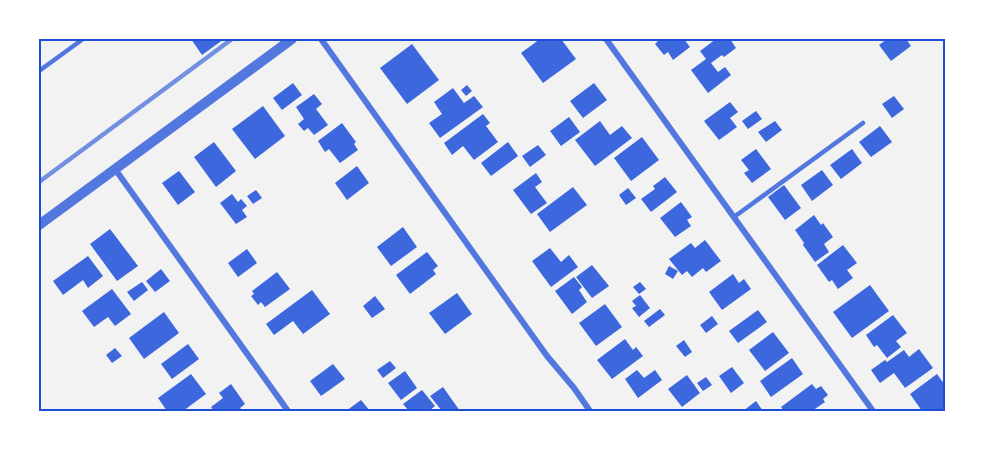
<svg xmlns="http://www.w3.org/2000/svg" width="984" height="450" font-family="Poppins,sans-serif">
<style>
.building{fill:#3d67dc}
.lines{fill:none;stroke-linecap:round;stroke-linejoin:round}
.service{stroke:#5277de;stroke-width:4.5}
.minor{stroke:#5277de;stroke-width:6}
.tertiary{stroke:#5277de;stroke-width:10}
.rail{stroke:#7290e2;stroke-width:4.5}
.neatline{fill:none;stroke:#1d4ed8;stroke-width:2}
</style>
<rect width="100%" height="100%" fill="#f2f2f2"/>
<path class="building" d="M191,39h33l-22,16z
M540,39h21l15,20 -33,24 -22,-30z
M657,39h27l6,8 -17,13 -5,-8 -4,3 -9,-11 3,-3z
M716,39h14l6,9 -12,9 -2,-2 -11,8 7,9 7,-5 6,8 -23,18 -17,-23 15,-11 -6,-8z
M887,39h19l5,7 -20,15 -12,-16z
M412,44l27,36 -32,24 -27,-36z
M293,83l9,12 -20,15 -9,-12z
M594,83l13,17 -24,18 -13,-17z
M467,85l5,6 -6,5 -5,-6z
M453,88l11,15 10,-7 9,11 -43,31 -11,-15 13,-9 -8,-12z
M314,94l8,10 -6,5 12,16 -14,10 -6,-7 -4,3 -6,-7 6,-5 -8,-12z
M894,96l10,13 -12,9 -10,-14z
M730,102l8,10 -8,6 7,9 -18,13 -15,-19z
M263,106l22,30 -30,23 -23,-30z
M756,111l6,8 -14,10 -6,-8z
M483,114l7,9 -4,3 12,16 -24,18 -11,-14 -11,9 -8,-12z
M569,117l11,15 -19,14 -11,-15z
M600,121l10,14 12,-9 10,12 -37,28 -20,-26z
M775,121l7,9 -16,12 -8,-10z
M342,123l14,19 -2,2 4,6 -18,13 -11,-14 -4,3 -7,-11z
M880,126l12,16 -21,15 -12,-15z
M642,137l17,23 -28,21 -17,-23z
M214,142l22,29 -20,16 -22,-30z
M508,142l10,14 -27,20 -10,-13z
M538,145l8,10 -16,12 -8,-11z
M756,149l15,20 -19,14 -8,-10 5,-3 -8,-10z
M852,149l10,14 -21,16 -11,-14z
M357,166l12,17 -22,17 -12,-17z
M822,170l11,15 -21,16 -11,-16z
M179,171l16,21 -17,13 -16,-22z
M536,173l6,9 -7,5 12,16 -16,11 -18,-24z
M665,177l12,15 -26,20 -10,-13 14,-10 -2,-3z
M784,185l17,23 -16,12 -17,-23z
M573,187l14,18 -37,27 -13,-18z
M628,188l8,10 -10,7 -7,-10z
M256,190l6,8 -9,6 -6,-8z
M232,194l6,8 3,-3 6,7 -5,4 5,7 -11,7 -16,-21z
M681,202l11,15 -5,3 4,6 -16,11 -15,-19z
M814,215l7,10 2,-2 10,14 -9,7 5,8 -14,10 -12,-17 1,-2 -9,-13z
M403,227l14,20 -26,19 -14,-19z
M110,229l28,37 -21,15 -27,-37z
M705,240l16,21 -15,11 -3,-4 -11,9 -5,-6 -5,4 -13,-16 22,-16 4,5z
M843,245l14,18 -10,7 6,8 -15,11 -6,-9 -3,2 -12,-17z
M550,248l11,14 8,-7 9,12 -27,20 -19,-26z
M247,249l10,14 -19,14 -10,-14z
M427,252l11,14 -5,4 3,4 -26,20 -14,-19z
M88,256l15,20 -15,12 -5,-8 -20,15 -10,-14z
M592,265l17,21 -17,12 -16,-21z
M669,266l9,5 -5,8 -8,-5z
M161,269l9,12 -15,11 -9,-11z
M277,272l13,17 -25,18 -4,-5 -3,3 -7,-9 3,-2 -2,-3z
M733,274l6,9 5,-4 7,10 -29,21 -13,-18z
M574,277l8,10 -3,3 8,12 -15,12 -17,-23z
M142,282l6,8 -14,11 -7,-9z
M640,282l6,7 -7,5 -6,-7z
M870,285l19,26 -37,27 -19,-26z
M112,289l19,25 -16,12 -7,-9 -14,10 -12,-16z
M312,290l18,24 -27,20 -10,-13 -19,14 -8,-11z
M457,293l15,21 -27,20 -16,-21z
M640,295l10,13 -11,9 -7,-9 4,-2 -4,-5z
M375,296l10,13 -13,9 -9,-12z
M605,304l17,23 -26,19 -17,-23z
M660,309l5,6 -16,12 -5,-6z
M758,310l9,12 -29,21 -9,-12z
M164,312l15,21 -35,26 -15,-21z
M893,315l14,18 -11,8 5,6 -14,11 -10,-13 -3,2 -8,-12z
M712,316l6,8 -12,9 -6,-8z
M773,332l16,21 -24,18 -16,-21z
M625,339l8,11 3,-3 7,9 -31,23 -15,-19z
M684,340l8,12 -7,5 -9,-11z
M188,344l11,15 -27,20 -11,-15z
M115,348l7,8 -10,7 -6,-8z
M919,349l14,19 -28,20 -11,-15 -14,10 -9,-13 14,-10 2,2 17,-12 5,7z
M792,358l11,16 -32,23 -11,-16z
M390,361l6,7 -13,10 -6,-8z
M333,364l12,15 -24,17 -11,-15z
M732,367l12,16 -13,10 -12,-17z
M637,370l7,8 11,-8 7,10 -24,18 -13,-19z
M405,371l12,17 -16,12 -13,-17z
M191,374l15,20 -23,17h-16l-9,-13z
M937,374l8,11v26h-7l-2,-2 -3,2h-11l-12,-17z
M687,375l13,18 -18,14 -14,-18z
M706,377l6,8 -9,6 -6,-8z
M231,384l14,20 -5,4 3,3h-29l-3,-4 12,-9 -4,-5z
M812,384l4,5 5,-3 7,9 -5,4 2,3 -13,9h-28l-3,-4z
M443,387l17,24h-18l-12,-15z
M422,390l13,16 -6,5h-20l-6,-7z
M361,400l9,11h-24z
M756,401l7,10h-20z"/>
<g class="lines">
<path class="service" d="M39,71l44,-32
M734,217l129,-94"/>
<path class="minor" d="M321,39l226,317 27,32 16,23
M606,39l267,372
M115,169l173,242"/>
<path class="tertiary" d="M39,225l253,-186"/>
<path class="rail" d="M39,182l193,-143"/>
</g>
<rect width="984" height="450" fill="none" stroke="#ffffff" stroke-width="81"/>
<rect x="40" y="40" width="904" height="370" class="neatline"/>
</svg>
